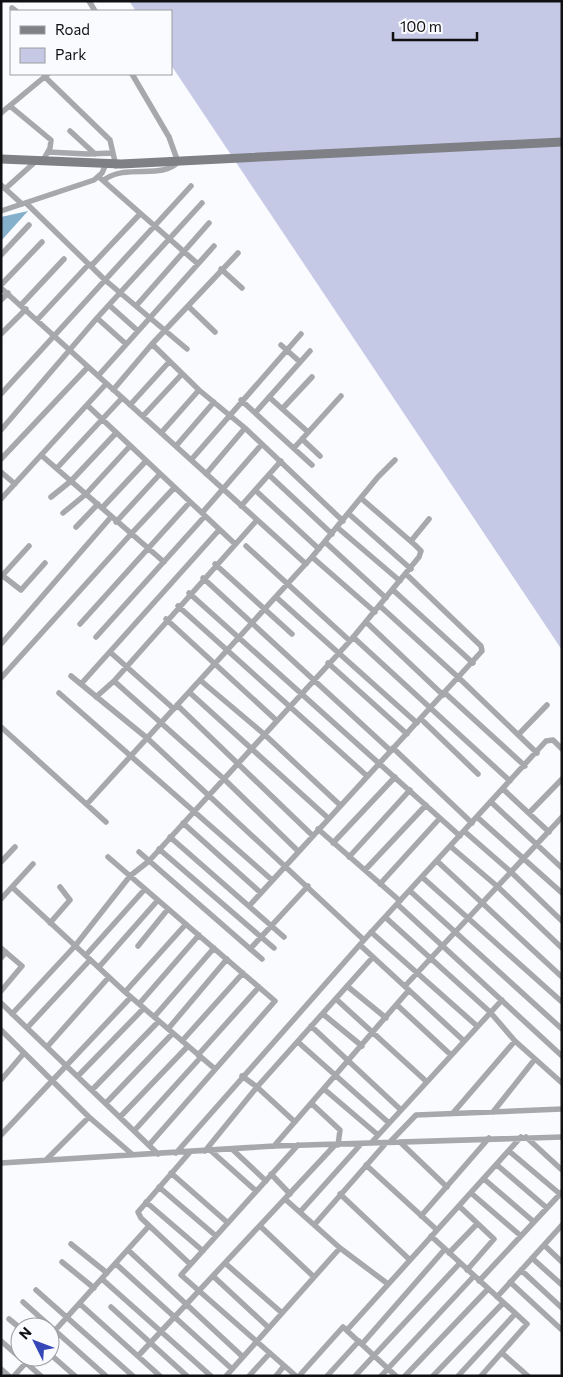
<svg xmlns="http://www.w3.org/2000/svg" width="563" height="1377" font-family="Commissioner,sans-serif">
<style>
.green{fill:#c6c9e6}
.water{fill:#85b0cb}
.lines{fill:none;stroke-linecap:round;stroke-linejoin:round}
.street{stroke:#a7a8ac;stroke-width:5.5}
.secondary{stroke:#7e8085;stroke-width:9}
</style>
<rect width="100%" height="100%" fill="#fafbfe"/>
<path class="green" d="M129,1h433v649l-391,-585v-54h-35z"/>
<path class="water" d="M28,211l-27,30v-24z"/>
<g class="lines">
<path class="street" d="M89,1l6,10
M12,8l4,3
M45,77l65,63 6,26
M10,106l41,34 -1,8 -8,14
M1,113l47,-39
M70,131l25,23
M48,152l39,2 26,-1
M99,177l99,87
M104,180c22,-17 58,0 74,-18l-9,-25 -37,-63
M1,185l21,19
M5,189l30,-27
M26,203l79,77 82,69
M1,211l93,-31 8,-7 4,-9
M1,255l28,-30
M91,266l48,-51
M221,269l21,19
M1,285l41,-43
M1,288l305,276
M1,300l7,-7
M21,305l43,-46
M109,305l29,26
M136,306l73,-83
M188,306l27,26
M97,318l29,26
M37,320l52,-56
M1,334l25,-25
M152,344l47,46 46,38 98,93
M281,345l19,17
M98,376l116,-130
M113,390l39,-46 86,-91
M1,394l190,-208
M269,397l39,35
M241,400l71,65
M87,405l147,138
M130,405l39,-43
M283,408l29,-31
M256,412l54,-61
M143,416l39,-42
M1,430l96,-112 105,-115
M161,433l38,-43
M302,439l18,17
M176,446l38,-44
M294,448l47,-52
M41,455l123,107
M1,459l87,-92
M191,460l110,-126
M57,468l65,-70
M1,472l14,12
M206,474l39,-46
M269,475l63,59
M255,490l64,59
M51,497l20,-16 45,-48
M1,499l105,-115
M241,506l40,-45
M102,508l44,-47
M63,513l23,-19 44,-48
M202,513l60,-69
M349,514l62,55
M116,522l44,-48
M76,527l22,-23
M338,528l62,53
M411,541l18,-22
M325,542l61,56
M246,546l104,95
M312,557l63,55
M215,564l77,70
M3,576l18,14 24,-27
M1,577l28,-31
M203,578l188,173
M393,590l80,73
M189,593l271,243
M276,597l141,126
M178,606l189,170
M380,606l79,72 78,75
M166,619l110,101
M366,622l77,73
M80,624l110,-122
M96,637l109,-121
M353,637l157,144
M1,644l110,-127
M110,652l64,57
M328,663l79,71
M71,676l76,62 217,202
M1,678l130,-144 43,-46
M200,680l64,54 76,71
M114,681l110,98 74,72
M81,684l138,-154
M189,692l139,126
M59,693l213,187
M445,693l80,73
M96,697l18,-16 143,-161
M177,705l135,130
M421,719l57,55
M1,727l105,95
M518,735l29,-30
M393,748l79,75
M503,789l46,43
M491,802l71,66
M87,804l225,-247 66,-80 17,-17
M529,813l33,-34
M477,817l85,76
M183,823l78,70
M318,829l82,72
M464,831l47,41 51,49
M170,837l114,100
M333,843l62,-66
M450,846l48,41 64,61
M159,849l115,99
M139,852l123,107
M108,857l167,144 -126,144
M349,857l61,-67
M437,861l125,116
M1,862l14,-15
M365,870l61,-65
M422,877l140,125
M380,884l60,-66
M12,887l113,105 90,77
M410,891l152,138
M1,899l32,-35
M397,904l165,152
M250,905l232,-254 -1,-5 -75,-72
M385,917l105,95 25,29
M50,923l20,-23 -10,-13
M371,932l106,94
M360,945l104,96
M138,946l30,-37
M1,948l21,18 -21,25
M250,949l58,-63
M86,955l59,-66
M1,958l5,-6
M99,967l59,-67
M347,986l39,32
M405,986l157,-169
M125,992l61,-68
M336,999l91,83
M1,1003l157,151
M139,1004l60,-69
M397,1005l54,50
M12,1014l63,-68 55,-70 19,-15 201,-220 69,-84 2,-6 -6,-6 -53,-46
M323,1014l39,32
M154,1017l60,-69
M311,1026l90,84
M27,1028l63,-68
M168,1029l59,-70
M1,1030l88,87 44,38
M182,1041l61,-68
M298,1042l91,81
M47,1047l62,-70
M198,1055l61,-68
M78,1076l66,-68
M242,1076l15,11 38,35
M1,1080l23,-27
M324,1089l54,46
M92,1090l67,-69
M106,1103l67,-70
M311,1103l29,27 -2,15
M493,1112l42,-53
M453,1113l62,-72 47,42
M120,1117l68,-71
M134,1131l67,-74
M1,1135l130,-138
M526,1137l36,33
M390,1142l26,-27 146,-6
M400,1142l47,45
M371,1143l131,-143
M274,1146l135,-156
M232,1149l34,32
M210,1150l46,41
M205,1151l52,-64 116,-130
M509,1151l51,43
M190,1152l-52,60 3,6 49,46
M176,1153l188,-213 182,-199 7,-1 9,9
M46,1160l43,-43
M1,1163l273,-17 288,-9
M366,1165l71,65
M497,1165l50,43
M171,1173l57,50
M271,1174l19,20
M484,1179l50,43
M159,1187l57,49
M471,1193l50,43
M340,1194l70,66
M285,1199l55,49 48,36
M146,1202l57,49
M459,1206l35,33 -27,31
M300,1212l61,-68
M421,1216l68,-78
M315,1224l71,-81
M260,1226l54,51
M431,1236l96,88 -46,52
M71,1244l36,29
M544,1245l18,17
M128,1250l115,107
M449,1253l28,-29
M532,1258l30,27
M62,1262l32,26
M225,1263l57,50
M116,1264l116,105
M521,1270l41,38
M213,1276l56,52
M102,1279l109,97
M479,1281l83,-89
M510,1282l52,48
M36,1290l97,86
M497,1297l65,-72
M23,1302l83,74
M80,1304l80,72
M111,1307l76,69
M9,1319l11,9
M347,1330l174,-193
M50,1336l99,-110
M1,1341l40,35
M362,1344l83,-95
M502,1353l26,23
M50,1354l25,22
M139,1355l196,-210
M1,1369l8,7
M14,1376l17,-19
M226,1376l114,-128
M249,1376l21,-23
M276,1376l8,-10
M296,1376l-115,-101 117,-130
M299,1376l44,-49 53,49
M327,1376l32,-35
M355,1376l105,-113
M381,1376l93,-100
M405,1376l83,-87
M433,1376l70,-73
M458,1376l57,-62"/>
<path class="secondary" d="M1,159l120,5 441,-22"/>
</g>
<rect width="563" height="1377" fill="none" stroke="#101013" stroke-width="5"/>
<rect x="10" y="10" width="162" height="65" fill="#fafbfe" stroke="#9c9da0"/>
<rect x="20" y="26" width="25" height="8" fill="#7e8085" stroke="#9c9da0"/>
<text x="55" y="35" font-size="15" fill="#101013">Road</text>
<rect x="20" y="48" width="25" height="15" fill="#c6c9e6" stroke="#9c9da0"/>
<text x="55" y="60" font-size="15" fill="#101013">Park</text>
<g transform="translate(35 1342) rotate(312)"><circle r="24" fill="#fafbfe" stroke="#9c9da0"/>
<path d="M0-4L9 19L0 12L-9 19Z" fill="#3547b9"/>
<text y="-8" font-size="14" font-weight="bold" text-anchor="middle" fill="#101013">N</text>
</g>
<path d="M393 32v8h84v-8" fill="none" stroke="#101013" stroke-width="2.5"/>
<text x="400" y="32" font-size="15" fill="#101013" stroke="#fafbfe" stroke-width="4" paint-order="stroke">100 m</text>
</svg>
